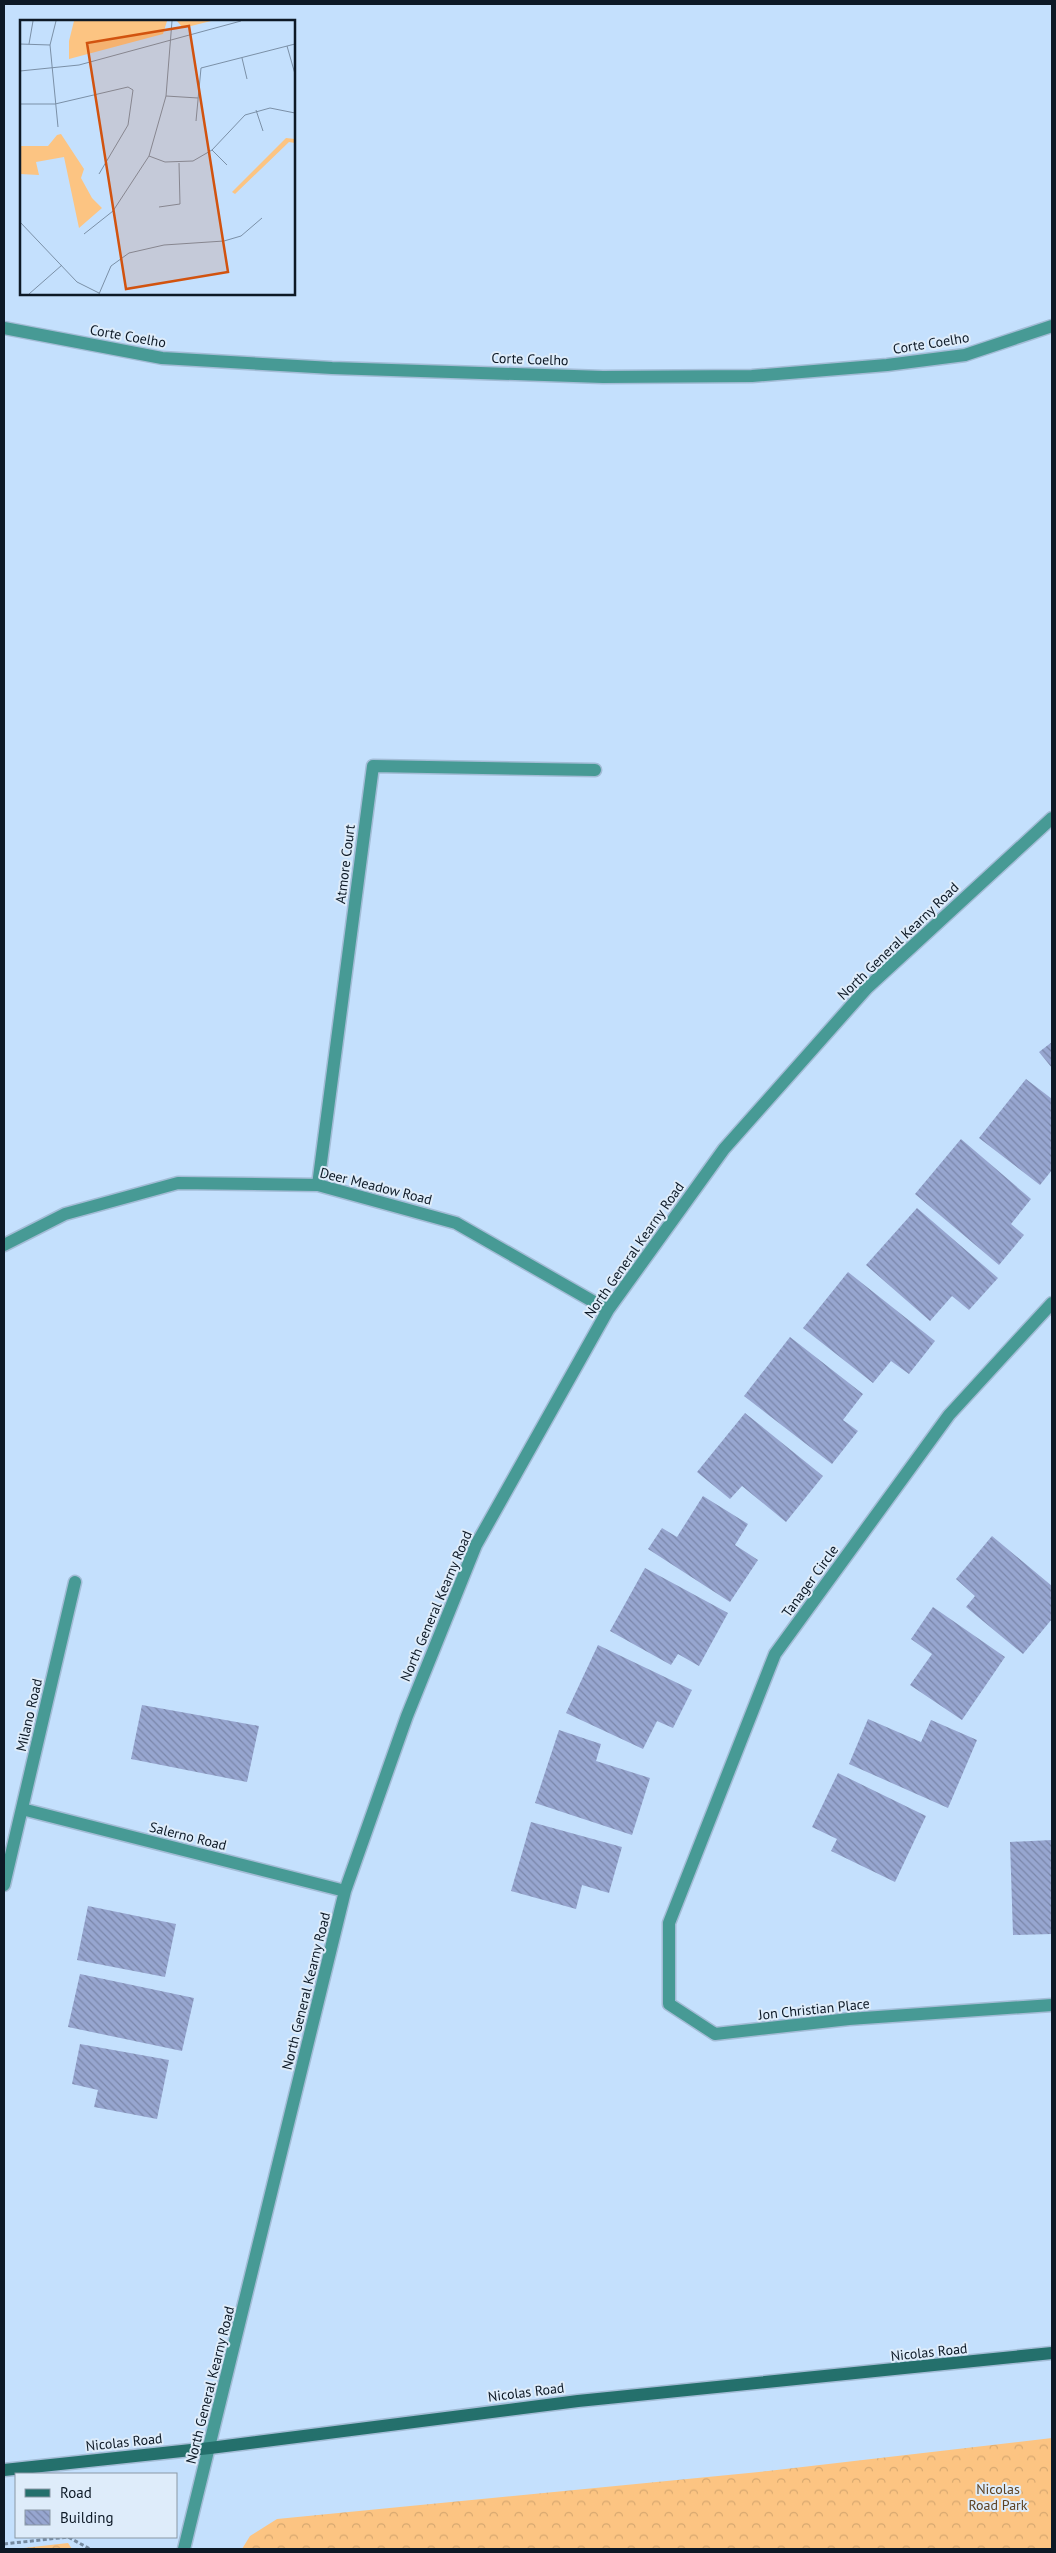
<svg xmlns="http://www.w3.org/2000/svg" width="1056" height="2553" font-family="'PT Sans',sans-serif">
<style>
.forest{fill:url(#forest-crowns)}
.building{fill:url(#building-back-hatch)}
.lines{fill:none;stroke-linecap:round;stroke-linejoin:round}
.minor-casing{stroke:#a3bcd6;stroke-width:15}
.secondary-casing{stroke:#a3bcd6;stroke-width:15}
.path{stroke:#758aa0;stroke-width:3;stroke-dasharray:4 2.5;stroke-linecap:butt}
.minor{stroke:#479a95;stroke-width:12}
.secondary{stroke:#24706c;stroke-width:12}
.labels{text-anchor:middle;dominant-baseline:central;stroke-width:4;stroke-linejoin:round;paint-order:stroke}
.street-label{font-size:14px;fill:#0d1926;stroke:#deecfa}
.park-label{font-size:14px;fill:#5d4222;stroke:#deecfa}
.inset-road{fill:none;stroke:#7b90a7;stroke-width:1}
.view{fill:#d2530f;fill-opacity:0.15;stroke:#d2530f;stroke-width:2.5}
.inset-edge{fill:none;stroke:#0d1926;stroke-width:2.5}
</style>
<defs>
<pattern id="forest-crowns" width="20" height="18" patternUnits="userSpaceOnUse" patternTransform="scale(1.25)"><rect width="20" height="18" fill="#fcc482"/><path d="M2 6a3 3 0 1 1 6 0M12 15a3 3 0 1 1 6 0" fill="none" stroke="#d7a870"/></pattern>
<pattern id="building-back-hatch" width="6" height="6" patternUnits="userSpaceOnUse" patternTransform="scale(1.25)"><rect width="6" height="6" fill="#97a6d0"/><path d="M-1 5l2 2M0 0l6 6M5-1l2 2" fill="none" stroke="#7a86a9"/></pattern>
</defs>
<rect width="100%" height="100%" fill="#c4e0fd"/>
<path class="forest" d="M1052,2438v111h-810l8,-13 27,-17 491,-48z
M68,2543l4,6h-57z"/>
<path class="building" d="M1052,1042v26l-13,-16z
M1026,1079l26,20v71l-12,15 -61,-47z
M961,1139l70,60 -20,25 13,11 -25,30 -84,-71z
M917,1208l81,70 -29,32 -17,-14 -22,25 -64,-56z
M848,1272l87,69 -26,33 -18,-13 -18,22 -70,-55z
M790,1337l73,57 -20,26 15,11 -26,33 -88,-68z
M745,1413l78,63 -37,46 -44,-36 -12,13 -33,-27z
M703,1496l45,28 -13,21 23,15 -28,42 -82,-53 14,-21 15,9z
M992,1536l60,50v33l-29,35 -57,-47 9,-11 -19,-17z
M645,1568l83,45 -29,53 -21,-12 -7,11 -61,-34z
M933,1607l72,50 -43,63 -52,-35 22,-31 -21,-15z
M598,1645l94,45 -19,38 -16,-7 -14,28 -77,-36z
M142,1705l117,21 -12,56 -116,-23z
M868,1719l53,23 10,-22 46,20 -29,68 -99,-44z
M559,1730l42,14 -5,17 54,17 -18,57 -97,-32z
M838,1773l88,43 -31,66 -64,-31 6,-12 -25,-12z
M531,1822l91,25 -13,46 -27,-8 -6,24 -65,-18z
M1052,1840v94l-39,1 -3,-93z
M88,1906l88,18 -11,53 -88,-17z
M80,1974l114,24 -12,53 -114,-24z
M80,2044l89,16 -12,59 -63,-12 4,-17 -26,-6z"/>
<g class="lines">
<g class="minor-casing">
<path id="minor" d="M4,328l158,30 170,10 271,9 149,-1 135,-11 78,-10 87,-29
M318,1185l55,-419 222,4
M4,1245l61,-31 113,-31 140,2 138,38 152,87
M1052,1303l-103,112 -174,239 -106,269v81l46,30 134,-15 203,-14
M22,1809l323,82
M4,1885l71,-303
M184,2549l161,-658 62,-175 69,-171 132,-235 116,-161 143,-161 185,-170"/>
</g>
<g class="secondary-casing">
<path id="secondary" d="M4,2470l206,-22 368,-47 474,-48"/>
</g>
<path class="path" d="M4,2544l64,-7 22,12"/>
<use href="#minor" class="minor"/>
<use href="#secondary" class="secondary"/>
</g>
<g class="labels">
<g class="street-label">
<text transform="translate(128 336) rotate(10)">Corte Coelho</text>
<text transform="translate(931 343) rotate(-9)">Corte Coelho</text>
<text transform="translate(530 359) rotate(2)">Corte Coelho</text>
<text transform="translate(345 864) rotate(-83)">Atmore Court</text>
<text transform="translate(898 941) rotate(-44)">North General Kearny Road</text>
<text transform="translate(376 1186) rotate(14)">Deer Meadow Road</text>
<text transform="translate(634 1250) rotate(-55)">North General Kearny Road</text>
<text transform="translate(810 1581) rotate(-54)">Tanager Circle</text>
<text transform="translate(436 1606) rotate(-67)">North General Kearny Road</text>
<text transform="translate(29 1715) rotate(-77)">Milano Road</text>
<text transform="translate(188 1836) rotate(14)">Salerno Road</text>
<text transform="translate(306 1991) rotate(-76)">North General Kearny Road</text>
<text transform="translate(814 2009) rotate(-6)">Jon Christian Place</text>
<text transform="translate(929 2352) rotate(-6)">Nicolas Road</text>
<text transform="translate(210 2385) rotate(-76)">North General Kearny Road</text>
<text transform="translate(526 2392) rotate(-7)">Nicolas Road</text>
<text transform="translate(124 2442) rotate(-6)">Nicolas Road</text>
</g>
<g class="park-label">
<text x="998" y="2489">Nicolas<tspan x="998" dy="16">Road Park</tspan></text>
</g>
</g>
<g transform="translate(20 20)">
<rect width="275" height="275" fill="#c4e0fd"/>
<path d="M41,114l23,35 -3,9 11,20 10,10 -23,20 -15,-71 -28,5 3,13 -19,-1v-28h28l9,-11zM266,118l9,1v4l-6,-1 -54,52 -3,-2z" fill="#fcc482"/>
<path d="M54,1h93l-4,13 -94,25v-18zM157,1h34l-28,7z" fill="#fcc482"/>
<path class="inset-road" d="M36,1l-6,24 8,82M0,24l30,1M9,24l4,-23M267,26l8,28M222,38l5,21M0,51l59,-6 162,-44M146,76l32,2M0,84h35l73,-17 5,3 -5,35 -29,49M236,90l7,21M176,101l5,-53 94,-24M192,130l15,15M129,136l16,6 28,-1 19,-11 33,-35 25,-7 25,5M139,187l21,-3 -1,-41M0,202l57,60 22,11M64,214l29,-23 36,-55 17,-60 6,-75M9,274l33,-29M79,274l12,-28 18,-13 35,-8 60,-4 17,-5 21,-18"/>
<path class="view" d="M169,6l39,246 -102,17 -39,-246z"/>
<rect width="275" height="275" class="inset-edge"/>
</g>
<rect width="1056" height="2553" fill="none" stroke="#0d1926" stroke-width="10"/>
<rect x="15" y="2473" width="162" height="65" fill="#deecfa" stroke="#8a98a5"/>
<rect x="25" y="2489" width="25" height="8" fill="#24706c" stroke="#8a98a5"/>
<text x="60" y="2498" font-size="15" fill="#0d1926">Road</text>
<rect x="25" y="2510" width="25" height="15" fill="url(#building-back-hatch)" stroke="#8a98a5"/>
<text x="60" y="2523" font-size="15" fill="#0d1926">Building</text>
</svg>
